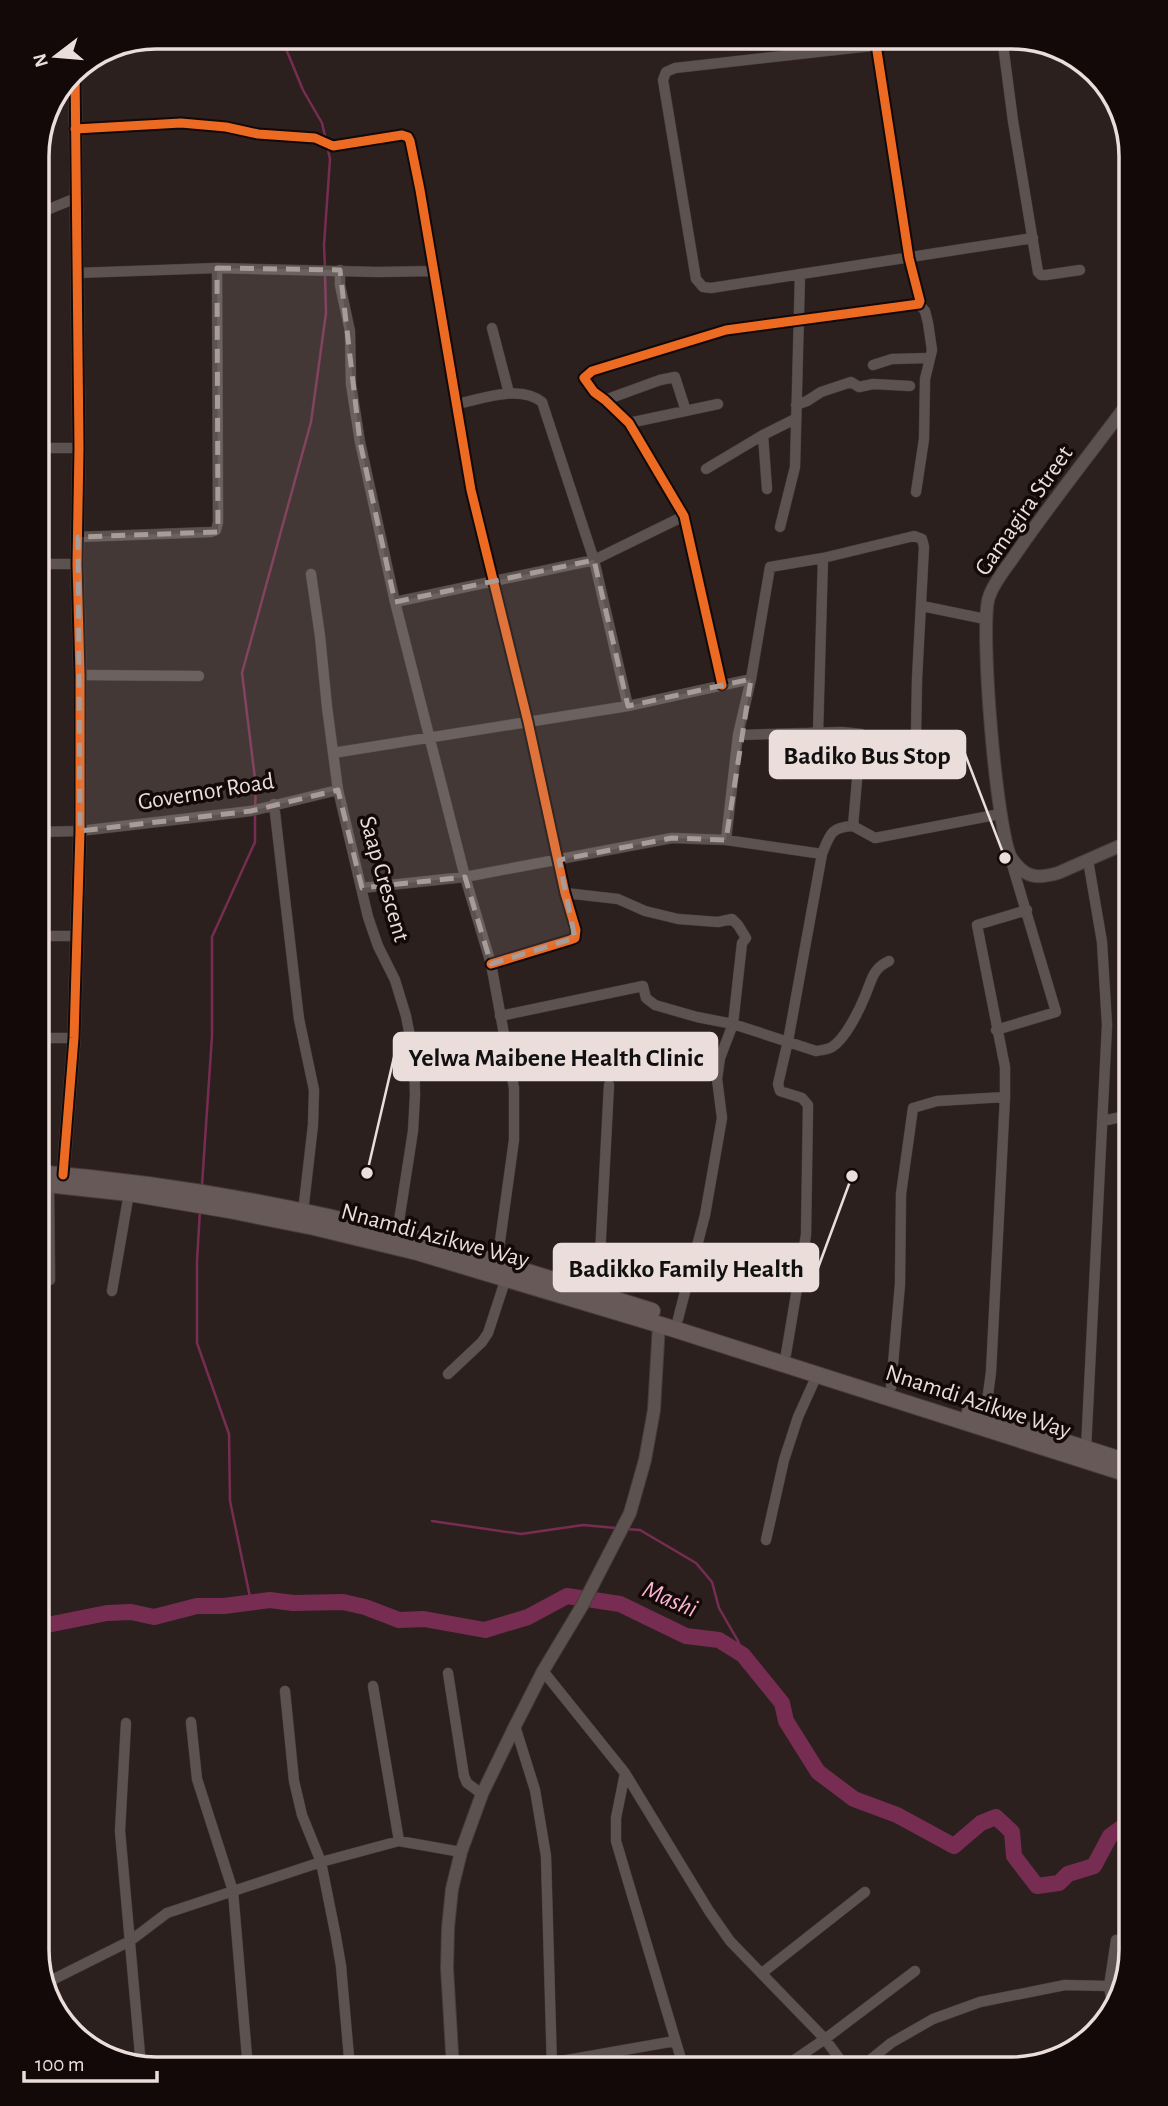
<svg xmlns="http://www.w3.org/2000/svg" width="1168" height="2106" font-family="'Alegreya Sans',sans-serif">
<style>
.lines{fill:none;stroke-linecap:round;stroke-linejoin:round}
.stream{stroke:#772d52;stroke-width:2.5}
.river{stroke:#772d52;stroke-width:16}
.minor-casing{stroke:#463c3b;stroke-width:11}
.tertiary-casing{stroke:#463c3b;stroke-width:14}
.trunk-casing{stroke:#463c3b;stroke-width:18}
.minor{stroke:#5c5351;stroke-width:10}
.tertiary{stroke:#5c5351;stroke-width:12}
.trunk{stroke:#665958;stroke-width:16}
.cycleway-casing{stroke:#120908;stroke-width:13}
.cycleway{stroke:#ed6a23;stroke-width:9}
.marked{fill:#a89b98;fill-opacity:0.2;stroke:#a89b98;stroke-width:5;stroke-dasharray:14 9;stroke-linejoin:round}
.labels{text-anchor:middle;dominant-baseline:central;stroke-width:7;stroke-linejoin:round;paint-order:stroke}
.street-label{font-size:24px;fill:#ebddda;stroke:#120908}
.water-label{font-size:26px;font-style:italic;fill:#fcb5d4;stroke:#120908}
.rim{fill:none;stroke:#ebddda;stroke-width:3.5}
.leader{fill:none;stroke:#ebddda;stroke-width:2.5}
.callout-dot{fill:#ebddda;stroke:#120908;stroke-width:2.5}
.callout{fill:#ebddda;stroke:#ebddda;stroke-width:2.5}
.callout-label{font-size:26px;text-anchor:middle;font-weight:bold;fill:#111}
</style>
<rect width="100%" height="100%" fill="#2b201e"/>
<g class="lines">
<path class="stream" d="M284,44l19,46 19,33 4,17
M325,268l-1,-23 6,-86 -3,-13
M255,807l1,-20 -14,-114 69,-251 15,-109 -1,-38
M202,1185l10,-149v-99l43,-95v-29
M200,1210l-3,51v82l32,91 1,67 21,101
M432,1521l89,13 62,-9 33,3
M626,1529l14,1 56,33 16,19 7,26 19,33 5,14"/>
<path class="river" d="M37,1627l70,-14 24,-1 23,5 43,-11h27l46,-6 23,3 50,-1 22,5 34,13 25,-1 61,11 43,-13 39,-21 53,8 66,32 33,4 24,15 39,48 4,18 32,51 36,27 43,16 57,31 27,-23 15,-6 16,15 2,24 23,30 22,-3 9,-9 26,-8 16,-30 21,-15"/>
<g class="minor-casing">
<path id="minor" d="M1002,37l11,84 25,151 3,3h5l34,-5
M943,38l-268,30 -9,4 -3,8 33,199 7,8 8,1 322,-50
M75,129l106,-6 45,4 32,7 57,4 18,8 69,-11 6,2 2,4 10,49 51,300 57,232 37,171 11,37 -1,8 -5,2 -79,24
M37,214l39,-16
M340,270v15l10,46 1,53 9,58 35,160 70,275 26,87 23,124v52l-17,123
M77,273l140,-5 161,4 56,-1
M492,328l17,65
M873,365l19,-6 37,-1
M605,400l55,-20 15,-3 11,34
M457,404c25,-5 63,-20 85,-2l52,158 34,146
M796,405l11,-4 14,-9 30,-10 8,5 14,-3 37,2
M629,423l89,-19
M763,435l4,54
M37,448h42
M706,469l57,-34 32,-16
M916,492l8,-53 1,-60 7,-29 -4,-27 -3,-12 -6,-7
M780,527l15,-60 5,-193
M78,537l133,-5 5,-2 2,-8 -1,-254
M37,564h40
M311,574l9,62 7,71 11,83 30,127 10,29 17,34 11,36 8,41 1,38 -2,36 -16,103
M395,602l199,-42 90,-44
M922,606l63,13
M80,675l119,1
M722,685l-38,-169 -55,-93 -24,-23 -11,-8 -10,-14 8,-7 134,-41 193,-26 1,-3 -11,-43 -34,-220
M818,733l5,-175
M738,735l104,-3 19,2 -8,92 22,12 125,-24
M333,753l295,-47 123,-27
M274,804l25,215 15,71 -1,35 -10,87
M37,832l43,-1 171,-20 87,-21
M726,840l12,-105 13,-56 19,-112 53,-9 91,-22 8,3 2,8 -7,132 -1,56
M362,888l103,-11 207,-39 54,2 96,14
M565,893l53,6 27,12 33,8 40,3 14,-3 6,6 8,13 -4,5 -9,81 -13,34 -3,21 5,39 -17,97 -27,104
M37,936h41
M500,1016l143,-30 3,12 9,7 42,12 36,7 83,27c5,-1 11,-1 16,-4 13,-8 27,-36 33,-51 7,-16 7,-27 24,-35
M996,1030l60,-18 -45,-151
M37,1038h37
M1102,1121l29,-6
M49,1185l1,95
M112,1291l17,-98
M598,1294l11,-209
M786,1354l20,-119 2,-130 -6,-7 -22,-7 -2,-7 10,-43 34,-187c8,-20 9,-27 31,-28
M448,1374l34,-32 6,-9 18,-55
M891,1387l9,-103 1,-90 12,-86 24,-7 68,-4
M985,1417l6,-45 14,-275v-30l-28,-142 50,-15
M1086,1449l21,-424 -5,-83 -14,-82
M766,1540l18,-80 14,-43 19,-42
M543,1671l82,102 84,138 21,30 95,98 22,30
M448,1673l16,103 3,7 15,11
M373,1686l26,155
M285,1691l9,90 8,34 19,47 15,75 5,29 9,103
M191,1722l6,57 36,112 15,178
M126,1723l-6,108 21,235
M515,1726l20,64 11,66 6,213
M625,1773l-9,45v23l68,228
M37,1875c4,17 0,34 0,51 1,19 6,38 12,56
M762,1973l103,-81
M44,1984l86,-43 37,-28 154,-51 78,-21 62,11
M1113,2010l-4,-24 7,-46
M516,2069l159,-28
M781,2069l44,-30 90,-68
M859,2069l32,-26 42,-24 47,-17 85,-17 44,1"/>
</g>
<g class="tertiary-casing">
<path id="tertiary" d="M1131,841l-73,32c-21,6 -33,5 -46,-14 -15,-21 -33,-235 -23,-262 5,-16 19,-31 28,-45 36,-52 76,-102 114,-153
M63,1175l11,-137 6,-207v-156l-3,-111 2,-116 -4,-379
M453,2069l-6,-101 1,-40 4,-39 9,-37 21,-58 33,-68 28,-55 39,-65 48,-93 15,-53 9,-50 5,-86"/>
</g>
<g class="trunk-casing">
<path id="trunk" d="M37,1173c122,10 242,30 361,61 85,22 169,51 254,77
M37,1183l92,10 100,17 85,17 103,25 257,77 457,146
M970,1412l161,51"/>
</g>
<use href="#minor" class="minor"/>
<use href="#tertiary" class="tertiary"/>
<use href="#trunk" class="trunk"/>
<g class="cycleway-casing">
<path id="cycleway" d="M75,129l106,-6 45,4 32,7 57,4 18,8 69,-11 6,2 2,4 10,49 51,300 57,232 37,171 11,37 -1,8 -5,2 -79,24
M722,685l-38,-169 -55,-93 -24,-23 -11,-8 -10,-14 8,-7 134,-41 193,-26 1,-3 -11,-43 -34,-220
M63,1175l11,-137 6,-207v-156l-3,-111 2,-116 -4,-379"/>
</g>
<use href="#cycleway" class="cycleway"/>
</g>
<path class="marked" d="M217,268l123,2 20,172 35,160 199,-42 34,146 123,-27 -25,161 -54,-2 -113,22 16,78 -84,26 -26,-87 -103,11 -24,-98 -87,21 -171,20 -2,-294 140,-5z"/>
<g class="labels">
<g class="street-label">
<text transform="translate(1024 511) rotate(-55)">Gamagira Street</text>
<text transform="translate(206 792) rotate(-9)">Governor Road</text>
<text transform="translate(384 879) rotate(74)">Saap Crescent</text>
<text transform="translate(435 1236) rotate(15)">Nnamdi Azikwe Way</text>
<text transform="translate(978 1402) rotate(18)">Nnamdi Azikwe Way</text>
</g>
<g class="water-label">
<text transform="translate(670 1599) rotate(23)">Mashi</text>
</g>
</g>
<path d="M0 0H1168V2106H0ZM156 49H1012A107 107 0 0 1 1119 156V1950A107 107 0 0 1 1012 2057H156A107 107 0 0 1 49 1950V156A107 107 0 0 1 156 49Z" fill="#120908" fill-rule="evenodd"/>
<path class="rim" d="M156 49H1012A107 107 0 0 1 1119 156V1950A107 107 0 0 1 1012 2057H156A107 107 0 0 1 49 1950V156A107 107 0 0 1 156 49Z"/>
<path class="leader" d="M1005 858L965 754M367 1173L394 1057M852 1176L818 1268"/>
<g class="callout-dot">
<circle cx="1005" cy="858" r="7"/>
<circle cx="367" cy="1173" r="7"/>
<circle cx="852" cy="1176" r="7"/>
</g>
<g class="callout">
<rect x="770" y="731" width="195" height="47" rx="7"/>
<rect x="394" y="1033" width="323" height="47" rx="7"/>
<rect x="554" y="1244" width="264" height="47" rx="7"/>
</g>
<g class="callout-label">
<text x="867" y="764">Badiko Bus Stop</text>
<text x="556" y="1066">Yelwa Maibene Health Clinic</text>
<text x="686" y="1277">Badikko Family Health</text>
</g>
<g transform="translate(56 56) rotate(254)" stroke="#120908" stroke-width="5" paint-order="stroke">
<path d="M0-5L12 26L0 18L-12 26Z" fill="#ebddda"/>
<text y="-10" font-size="19" font-weight="bold" text-anchor="middle" fill="#ebddda">N</text>
</g>
<path d="M24 2071v10h133v-10" fill="none" stroke="#ebddda" stroke-width="3.5"/>
<text x="35" y="2071" font-size="21" fill="#ebddda" stroke="#120908" stroke-width="5" paint-order="stroke">100 m</text>
</svg>
